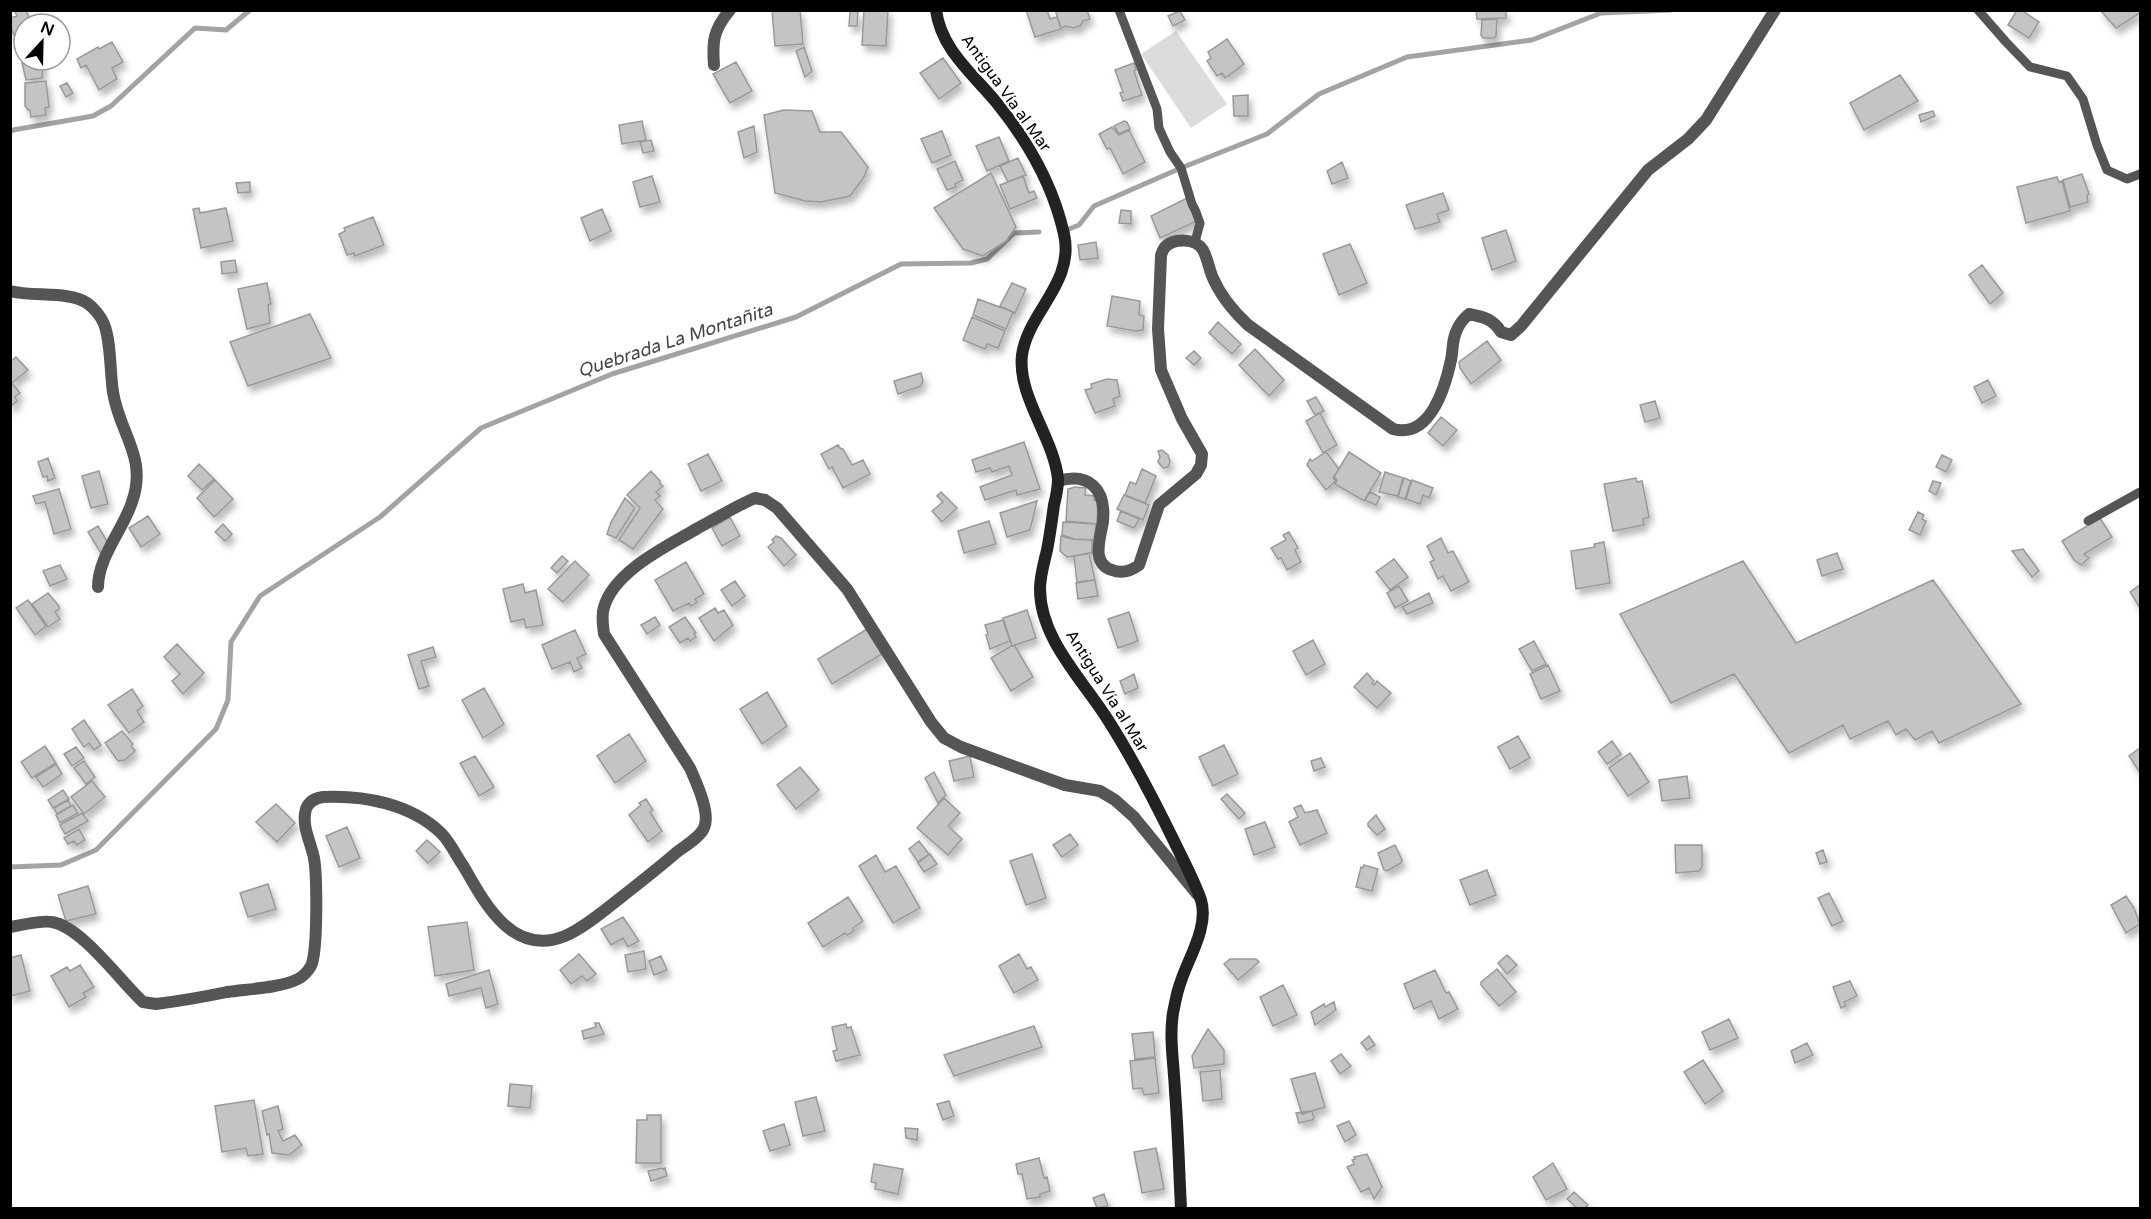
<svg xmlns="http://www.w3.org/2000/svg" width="2151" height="1219" font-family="'Varela Round',sans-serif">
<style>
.green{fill:#dcdcdc}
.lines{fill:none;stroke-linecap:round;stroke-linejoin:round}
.stream{stroke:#a3a3a3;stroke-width:5}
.building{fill:#c4c4c4;stroke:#999;stroke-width:1.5;filter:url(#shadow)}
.lane{stroke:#555;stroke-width:9}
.street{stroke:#555;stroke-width:12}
.secondary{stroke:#222;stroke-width:12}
.labels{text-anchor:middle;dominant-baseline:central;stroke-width:4.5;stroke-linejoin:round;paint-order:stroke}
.street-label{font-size:16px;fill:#000;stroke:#fff}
.water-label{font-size:18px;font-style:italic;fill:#444;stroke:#fff}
</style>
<defs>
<filter id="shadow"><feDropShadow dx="3.5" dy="6" stdDeviation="3" flood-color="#0004"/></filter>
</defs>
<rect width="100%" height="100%" fill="#fff"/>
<path class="green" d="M1176,31l51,73 -36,24 -50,-74z"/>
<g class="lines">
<path class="stream" d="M10,132l3,-2 80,-14 18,-10 84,-78 31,2 24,-20
M1069,229l10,-4 15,-19 87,-38 86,-34 52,-40 88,-37 125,-17 69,-27 70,-3
M10,867l51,-2 35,-15 120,-121 12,-29 3,-58 29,-46 120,-79 101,-89 131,-54 184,-57 105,-53 70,-1 16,-4 27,-26 25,-1"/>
</g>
<path class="building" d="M18,10h8l6,14h-8v23l-4,2 -8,-19 -2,1v-13l7,-2 -2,-4z
M772,10h28l3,34 -28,2z
M864,10h24l-2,36 -24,-1z
M1026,10h21l3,9 7,-2 4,12 -26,8z
M1055,10h32l3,9 -7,2 -3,5 -7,2 -7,-2 -5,2z
M1476,10h30v8l-29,1z
M2017,10h4l18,12 -10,16 -21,-13z
M2100,10h40v3l-24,15z
M850,11l8,1 -1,14h-8z
M1180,11l5,9 -12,6 -5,-10z
M1497,19l-1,17 -2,2h-11l-2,-3 1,-15z
M1227,39l17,25 -19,14 -3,-5 -5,3 -10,-15 4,-3 -3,-6z
M112,42l11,20 -11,6 5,11 -18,11 -13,-25 -5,3 -4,-9 21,-12 1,2z
M804,47l8,24 -7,6 -9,-26z
M943,58l18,25 -22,16 -19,-26z
M30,60h13l-1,18 -16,2 -4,-17 8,-1z
M736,62l16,29 -22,12 -17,-29z
M1134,63l2,7 -2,1 8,24 -19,6 -3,-8 3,-1 -8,-22z
M1900,75l18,26 -54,29 -14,-27z
M46,81l3,26 -4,1 1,7 -15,2 -1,-7h-2l-3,-4v-23z
M67,83l6,10 -7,4 -6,-11z
M1248,95v21h-14l-1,-20z
M784,110l28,1 8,21h21l27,35 -4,10 -14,19 -29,6 -16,-1 -30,-8 -11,-78z
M1933,111l2,5 -14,6 -2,-7z
M642,121l4,19 -24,4 -3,-19z
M1124,121l3,1 3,7 -11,5 -5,-8z
M754,126l3,26 -13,6 -6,-26z
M1112,127l7,8 10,-5 16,32 -22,12 -13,-26 -3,1 -8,-15z
M942,131l9,24 -19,8 -11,-24z
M999,137l10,24 -22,10 -11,-25z
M651,140l3,11 -11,2 -3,-11z
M1018,158l8,17 -18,7 -8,-16z
M955,161l8,19 -8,4 1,3 -9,3 -10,-21z
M1342,162l6,16 -16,6 -5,-13z
M991,173l25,54 -10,14 -23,15 -20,-7 -29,-41z
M2082,174l7,20 -2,1 1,7 -18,5 -7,-27z
M652,176l8,26 -20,5 -7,-25z
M1023,176l6,17 5,-2 3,7 -27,11 -10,-24z
M2057,177l2,5 3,-1 8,30 -44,12 -9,-36z
M250,182v10l-12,1 -2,-10z
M1443,193l6,17 -12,4 3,8 -25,7 -9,-24z
M1187,198l10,23 -37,17 -9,-22z
M199,208l1,5 26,-5 7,33 -32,7 -8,-39z
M602,209l9,22 -21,10 -9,-23z
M1121,210l10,1v13l-12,-1z
M373,217l11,28 -29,11 -1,-3 -7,2 -8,-21 6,-3 -1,-3z
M1506,230l10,31 -24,9 -10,-32z
M1096,242l2,16 -18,2 -2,-15z
M1350,244l17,39 -28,12 -16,-41z
M235,260l2,12 -15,2 -1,-12z
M1982,265l21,28 -13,11 -21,-29z
M267,283l4,21 -3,1 2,18 -23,6 -9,-40z
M1012,283l14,6 -11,24 -15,-7z
M1112,296l28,5 -1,14 5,1 -1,14 -7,1 -29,-5z
M978,299l35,13 -7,17 -33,-14z
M310,314l21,44 -83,28 -18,-44z
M972,317l33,14 -7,17 -11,-4 -2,5 -22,-9z
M1218,322l23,22 -9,10 -23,-21z
M1487,341l14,19 -30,24 -11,-16 -1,-6z
M1255,349l29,31 -15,16 -30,-31z
M1194,351l7,7 -7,7 -8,-7z
M16,357l12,13 -16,13 8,10 -5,4 2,4 -7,6v-45z
M921,373l2,8 -2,5 -23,8 -4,-13z
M1107,379l10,1 3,16 -7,3 2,7 -20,7 -10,-23 7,-2 -1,-4z
M1988,380l8,16 -14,7 -8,-16z
M1316,397l8,14 -9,4 -8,-14z
M1655,401l5,17 -15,4 -5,-17z
M1320,413l17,32 -14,8 -17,-32z
M1441,417l16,13 -14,16 -15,-13z
M1024,442l16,47 -23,6 -1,-5 -31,10 -5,-13 32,-12 -3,-9 -17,6 -2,-4 -14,4 -4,-12z
M838,445l3,4h2l9,16 11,-5 7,14 -27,14 -11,-21 -3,2 -8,-15z
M1162,450l6,5 2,7 -2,5 -5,1 -5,-6 2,-5 -2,-6z
M1349,452l32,21 -17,28 -29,-17 2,-4 -3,-3z
M1324,453h3l12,16 -6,9 3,3 -10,9 -19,-25 3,-6 2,2z
M708,454l14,27 -21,10 -13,-27z
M1942,455l10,5 -6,12 -10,-5z
M48,458l7,20 -7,3 -1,-5 -4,1 -5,-15z
M199,464l15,15 -12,11 -14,-14z
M1142,469l14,7 -11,27 -20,-8 5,-13 6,2z
M99,471l9,33 -17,4 -9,-32z
M651,471l9,10v3l3,2 -7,6 4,4 -5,4 8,9 -30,40 -14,-9 21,-32 -13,-13z
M1385,472l18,6 -5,18 -19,-4z
M1404,478l7,3 -6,18 -7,-2z
M1636,478l1,4 5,-1 7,36 -6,2 1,6 -31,6 -9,-47z
M215,480l18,19 -19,18 -17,-19z
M1412,480l21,8 -4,10 -6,-3 -3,9 -14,-5z
M1933,481l8,2 -5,12 -7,-4z
M1075,487l11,1 -1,7 9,1v4h4l-1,24 -31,-3 2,-32z
M59,489l12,40 -17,5 -9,-32 -9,2 -3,-8z
M941,492l16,16 -15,14 -10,-11 11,-9 -6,-6z
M1370,492l10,5 -4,8 -11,-5z
M1124,495l25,10 -6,15 -26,-11z
M625,498l10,10 -19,30 -9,-4 4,-12z
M1037,501l-7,29 -23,7 -7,-24z
M1121,511l18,8 -5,9 -17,-7z
M1918,512l6,3 -2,4 4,2 -6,14 -11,-5z
M148,516l12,18 -19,13 -12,-19z
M730,517l10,19 -18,10 -10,-18z
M2100,518l12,19 -28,17 5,4 -8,7 -7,-5 -12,-19z
M989,521l7,23 -32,9 -6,-22z
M1063,522l33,2 -2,16 -20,-1 -12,-4z
M223,524l9,10 -7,7 -10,-9z
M98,526l10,17 -6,12 -14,-23z
M1289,532l9,16 -3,2 6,12 -14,8 -6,-12 -3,1 -7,-11 15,-8 -3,-5z
M776,536l5,2 15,17 -12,11 -16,-19 6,-5 -2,-2z
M1061,536l12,3 19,1v13l-25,4 -7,-6z
M1441,538l7,15 5,-2 16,31 -18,9 -8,-15 -5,3 -8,-17 4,-2 -7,-14z
M1604,542l6,41 -34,6 -5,-38 24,-4 -1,-3z
M2023,549l16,22 -7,6 -20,-26z
M1089,553l6,27 -18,2 -3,-26z
M1837,553l6,16 -21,7 -5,-16z
M562,556l6,5 -11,12 -6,-5z
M1394,559l14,18 -18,13 -14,-18z
M575,561l14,14 -26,27 -15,-13z
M1743,561l53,82 137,-63 88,124 -82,39 -7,-12 -17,9 -9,-11 -10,6 -8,-14 -38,18 -7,-14 -54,28 -55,-79 -63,29 -51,-89z
M686,562l18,32 -9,5 2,3 -6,4 -2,-3 -16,8 -18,-31z
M60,565l7,14 -17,7 -7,-15z
M1095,580l3,16 -20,3 -2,-16z
M735,581l10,15 -13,10 -11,-16z
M523,584l2,9 11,-3 7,35 -17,3 -2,-9 -13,3 -8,-33z
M2140,585v23l-10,-16z
M1399,586l9,15 -13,7 -8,-15z
M48,593l11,13v3l-4,3 5,7 -12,8 -16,-23z
M1429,593l4,10 -26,11 -5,-7z
M28,600l18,26 -11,9 -19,-27z
M715,608l3,5 6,-3 9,15 -19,16 -15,-23z
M1027,610l9,28 -24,8 -9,-28z
M1129,612l9,29 -20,7 -10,-29z
M655,617l5,8 -13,9 -6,-9z
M685,617l11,16 -2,1 2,3 -6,4 -2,-3 -8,5 -11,-16z
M1003,620l7,21 -20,8 -4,-14 2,-1 -3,-9z
M867,629l15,25 -50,30 -14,-25z
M575,630l11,24 -9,4 5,10 -8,4 -4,-10 -18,7 -10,-24z
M1313,640l12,24 -19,11 -13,-24z
M1534,641l12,23 -14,7 -13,-22z
M177,644l27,29 -21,21 -11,-13 8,-7 -16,-17z
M1011,646h4l18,31 -22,14 -20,-33z
M433,647l3,10 -15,4 8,25 -10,3 -11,-34z
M1548,665l12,26 -19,8 -11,-25z
M1367,673l7,8 -2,2 2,2 3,-4 14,12 -14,15 -23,-21z
M1134,674l4,14 -13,6 -5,-13z
M484,688l20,36 -21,14 -21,-38z
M132,689l11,17 -6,5 7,11 -15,11 -21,-28z
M767,692l20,34 -25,18 -22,-35z
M84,720l17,25 -7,5 -5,-7 -5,4 -12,-18z
M122,731l11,13 -2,2 4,5 -10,9 -7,1 -13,-18z
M629,734l17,27 -31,22 -18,-27z
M1518,736l12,22 -20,11 -12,-22z
M1612,741l9,13 -14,10 -9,-12z
M1224,745l14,29 -25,12 -14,-29z
M45,746l11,17 -24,15 -11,-16z
M76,747l8,11 -12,8 -8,-12z
M2140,748v25l-11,-17z
M1630,753l19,29 -21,14 -19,-28z
M475,756l19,31 -15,9 -19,-33z
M970,756l4,21 -20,4 -5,-20z
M1321,758l4,9 -11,4 -3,-10z
M84,761l11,16 -9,7 -12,-16z
M56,764l6,10 -19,13 -7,-10z
M800,767l19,23 -23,19 -19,-24z
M934,772l12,23 -8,8 -13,-25z
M1687,776l3,22 -28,3 -3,-21z
M92,781l13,16 -21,17 -13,-17z
M63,790l6,9 -16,9 -5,-8z
M1227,794l18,19 -6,6 -18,-20z
M944,798l16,15 -12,13 14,13 -14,16 -31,-27z
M646,799l7,11 -3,2 12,19 -14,11 -19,-27 12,-10 -2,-2z
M68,800l3,6 -14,8 -3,-6z
M276,804l19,19 -18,19 -21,-20z
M73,805l5,8 -18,10 -4,-8z
M1301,805l4,8 12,-3 10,23 -27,12 -11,-23 9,-5 -4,-9z
M82,813l6,8 -23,13 -5,-9z
M1376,815l9,14 -8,6 -9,-9v-3z
M1265,822l10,25 -21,8 -9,-26z
M347,827l13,31 -21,9 -13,-31z
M79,829l6,11 -8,5 -3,-4 -6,3 -4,-6z
M1070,834l8,11 -16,12 -9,-12z
M427,840l13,12 -12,11 -12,-12z
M919,841l10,13 -11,8 -9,-13z
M1395,845l7,15 -1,3 -14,8 -3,-1 -6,-17z
M1675,845h27v22l-3,4 -23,2z
M1823,850l4,12 -7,2 -4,-11z
M930,854l7,10 -13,8 -6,-9z
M1032,854l14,44 -20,7 -16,-44z
M876,855l9,17 11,-6 24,42 -27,15 -34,-57z
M1364,865l14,4 -6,22 -16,-4 5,-20 2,1z
M1487,870l9,25 -26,10 -10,-25z
M268,884l8,25 -28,8 -8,-24z
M88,886l8,28 -30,7 -8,-26z
M1829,893l14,28 -11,5 -14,-28z
M2126,896l8,12 6,16 -14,9 -15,-28z
M848,897l15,24 -10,7 1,2 -3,3 -4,2 -2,-2 -22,14 -15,-24z
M623,917l16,24 -11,6 -5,-9 -12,7 -10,-16z
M467,922l7,48 -39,6 -7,-49z
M644,951l2,18 -18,3 -3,-17z
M579,954l17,20 -9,7 -5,-5 -11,8 -11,-14z
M1019,954l8,15 4,-2 7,13 -24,13 -15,-27z
M21,955l9,36 -20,5v-38z
M1507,955l10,10 -10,9 -9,-11z
M661,956l6,14 -13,5 -5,-14z
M1230,959h26l3,3 -21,18 -14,-16z
M80,965l14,22 -11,6 3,4 -17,10 -18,-31 16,-9 3,4z
M1497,969l19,23 -17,14 -18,-21v-3z
M489,970l9,34 -12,4 -5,-20 -32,8 -3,-12z
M1435,970l11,23 3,-1 9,17 -19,10 -8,-18 -17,8 -10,-25z
M1850,981l7,15 -13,6 2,4 -5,2 -8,-21z
M1283,985l14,30 -24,11 -13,-29z
M1334,1002l2,8 -21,15 -4,-13 13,-8 1,3z
M1729,1019l9,19 -28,12 -8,-18z
M595,1023h4l5,11 -20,5 -2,-8 14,-4z
M846,1024l1,4 4,-1 9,28 -24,6 -3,-10 4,-1 -5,-23z
M1034,1026l8,21 -88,29 -10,-21z
M1208,1029l16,21v14l-30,4 -2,-12z
M1153,1032l2,25 -20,2 -3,-25z
M1369,1036l6,9 -8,5 -6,-7z
M1807,1043l6,12 -18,8 -4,-12z
M1341,1054l10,12 -11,8 -9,-13z
M1155,1058l4,35 -15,2 -2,-7 -9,1 -3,-28z
M1703,1060l20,31 -18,13 -21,-32z
M1220,1070l2,29 -19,2 -3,-29z
M1315,1073l10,34 -23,7 -11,-35z
M510,1084l22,2 -2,22 -22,-2z
M816,1097l9,34 -22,5 -8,-34z
M254,1100l9,54 -15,2 -2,-8 -24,4 -7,-46z
M949,1101l5,15 -11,4 -6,-16z
M278,1106l5,23 -5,2 5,10 12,-6 7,10 -13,10 -17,-2 -3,-19 -2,1 -5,-24z
M1312,1111l2,7 -2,2 -13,3 -3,-10z
M647,1115h14v48h-25l1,-43h10z
M1349,1121l7,14 -11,7 -8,-16z
M784,1124l6,21 -20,6 -7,-20z
M905,1128l13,1 -1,11 -11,-2z
M1156,1148l8,41 -22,4 -8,-41z
M1367,1154l15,33 -8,12 -5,-11 -8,4 -14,-25 7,-3 -2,-4 3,-1 -1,-2z
M1039,1158l5,20 3,-1 3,14 -10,3v3l-13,2 -5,-25h-4l-2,-10z
M1553,1163l14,26 -21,11 -13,-23z
M874,1164l29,5 -5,25 -23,-5 1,-6 -5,-1z
M662,1168l1,1 2,-1 2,8 -16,5 -3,-10z
M1574,1192l14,13 -3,3h-8l-10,-9z
M1104,1194l4,12 -11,2 -4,-10z"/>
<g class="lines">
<path class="lane" d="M1119,10l38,99 2,19 11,24 11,16 11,36 4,8 4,11 -5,19
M1978,10l28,32 24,25 37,9 16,23 14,46 10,25 20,9 13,-5
M2088,521l52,-29"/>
<path class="street" d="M714,65c-2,-25 0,-36 16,-55
M10,291c23,6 59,0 77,12 6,4 14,13 17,21 7,17 6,49 9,68 6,41 35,65 19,110 -9,28 -34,55 -34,85
M1058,481c31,-9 48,8 45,40 -2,16 -13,42 9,49 10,4 19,1 27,-5l20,-60 37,-31 5,-9 1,-11 -20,-35 -21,-49 -3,-41 3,-73c0,-2 3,-8 4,-9 9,-9 31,-9 38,3 4,7 6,18 9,26 8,19 21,35 36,49l145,104c37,10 52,-41 58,-69 2,-9 1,-19 5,-28 3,-8 7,-13 13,-18 15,3 24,5 32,18l10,3 10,-9 127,-156 40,-31 18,-19 69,-110
M10,927c11,-2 33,-7 42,-5 30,5 69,60 91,80l13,2c24,-3 47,-7 71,-12 21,-3 53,-4 71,-13 6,-3 10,-8 13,-13 7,-15 6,-90 3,-108 -3,-15 -13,-33 -8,-49 3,-8 9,-11 17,-12 41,-2 88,7 118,36 10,10 15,23 23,34 21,37 49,90 101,69 16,-7 31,-19 45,-30 23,-18 45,-35 67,-54 8,-6 23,-15 27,-24 7,-15 -8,-46 -14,-60l-86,-134c-1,-9 -3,-18 0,-27 11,-37 64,-61 94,-79 19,-10 38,-22 57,-30l10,2 12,8 70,81 84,133 13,16 17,9 104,38 35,6 15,9 19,17 63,77"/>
<path class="secondary" d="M936,10c5,39 36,63 60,92 31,38 57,83 68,132 11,49 -36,78 -42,121 -5,41 32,83 36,124 0,9 -2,18 -4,26 -2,15 -4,30 -7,45 -3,13 -7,26 -7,39 0,50 43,91 68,131 25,39 46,80 66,121 9,19 20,39 27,59 8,26 -12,57 -20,81 -4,10 -6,22 -8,32 -4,26 1,52 2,78 3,39 4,78 6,117"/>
</g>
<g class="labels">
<g class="street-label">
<text transform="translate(1006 93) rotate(54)">Antigua Vía al Mar</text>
<text transform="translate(1107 691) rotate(58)">Antigua Vía al Mar</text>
</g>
<g class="water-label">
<text transform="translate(675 340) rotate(-18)">Quebrada La Montañita</text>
</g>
</g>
<rect width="2151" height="1219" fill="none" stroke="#000000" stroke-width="24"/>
<g transform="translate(42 42) rotate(22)"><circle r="28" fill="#ffffff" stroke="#999999" stroke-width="1.5"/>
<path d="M0-4.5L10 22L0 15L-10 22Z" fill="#000000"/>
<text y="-9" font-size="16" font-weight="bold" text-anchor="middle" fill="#000000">N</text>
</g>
</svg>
